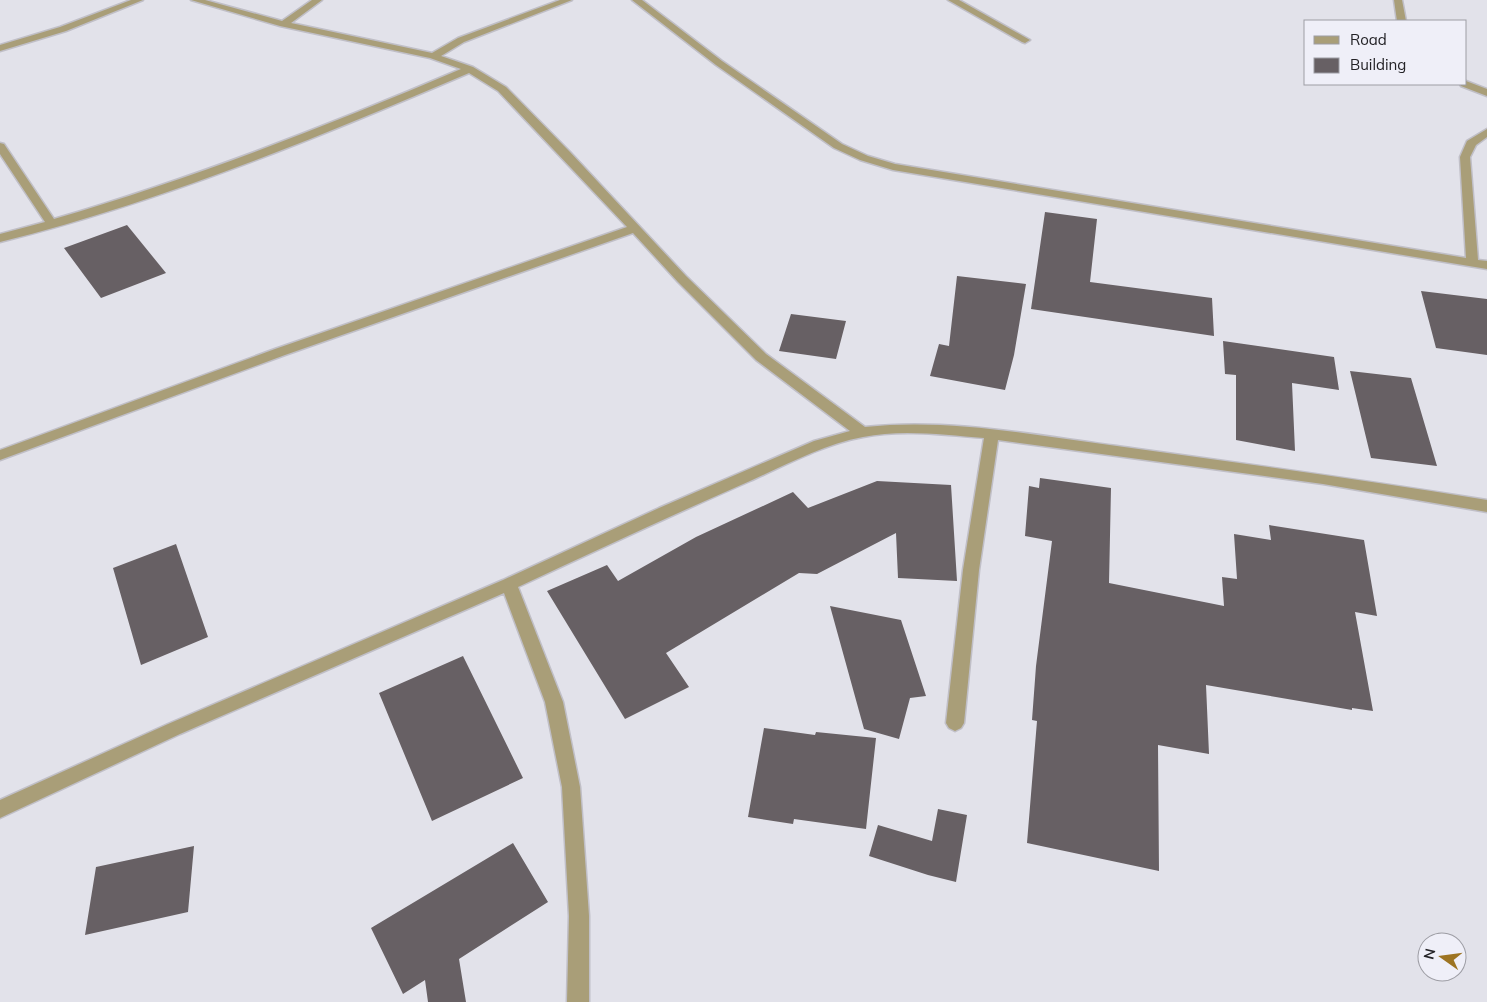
<svg xmlns="http://www.w3.org/2000/svg" width="1487" height="1002" font-family="Mulish,sans-serif">
<style>
.building{fill:#676064}
.lines{fill:none;stroke-linecap:round;stroke-linejoin:round}
.street-casing{stroke:#c0bfc7;stroke-width:3}
.street{fill:#a99e78;fill-rule:evenodd}
</style>
<rect width="100%" height="100%" fill="#e2e2ea"/>
<path class="building" d="M1045,212l52,7 -7,63 122,16 2,38 -183,-27z
M127,225l39,48 -65,25 -37,-50z
M957,276l69,8 -12,71 -9,35 -75,-14 9,-32 10,2z
M1421,291l66,8v56l-51,-7z
M791,314l55,7 -10,38 -57,-8z
M1223,341l111,16 5,33 -47,-7 3,68 -59,-11v-65l-11,-1z
M1350,371l61,7 26,88 -66,-8z
M1040,478l71,10 -2,95 115,23 -2,-29 15,2 -3,-45 37,6 -2,-15 95,15 13,76 -22,-4 18,99 -21,-3v2l-146,-25 3,69 -51,-9 1,126 -132,-28 10,-122 -5,-1 4,-54 16,-125 -27,-5 4,-50 10,2z
M877,481l74,4 6,96 -59,-3 -2,-45 -79,41 -18,-1 -133,80 23,34 -64,32 -78,-128 60,-26 11,16 78,-44 97,-45 15,16z
M176,544l32,93 -67,28 -28,-97z
M830,606l71,14 25,76 -16,2 -11,41 -35,-10z
M463,656l60,122 -91,43 -53,-128z
M764,728l51,7 1,-3 60,6 -10,91 -72,-10 -1,5 -45,-7z
M938,809l29,6 -11,67 -28,-7 -59,-19 9,-31 54,16z
M513,843l35,59 -89,57 7,43h-38l-3,-22 -22,14 -32,-66z
M194,846l-6,66 -103,23 11,-68z"/>
<g class="lines">
<g class="street-casing">
<path id="street" d="M131,0h12l-77,31 -66,20v-6l60,-18z
M191,0h14l77,21 30,-21h10l-31,23 141,30 26,-15 102,-38h12l-108,42 -23,14 32,11 33,20 64,65 116,124 80,78 99,73c84,-9 168,8 252,19 123,17 247,34 370,54v12l-164,-28 -325,-44 -19,130 -15,153 -3,5 -6,3 -6,-3 -3,-5 17,-153 21,-132c-39,-3 -82,-9 -121,-1 -39,7 -77,28 -113,44 -78,34 -155,70 -232,106l45,115 17,85 9,129v86h-22l2,-86 -7,-129 -17,-85 -41,-109 -324,141 -180,84v-18l168,-76 335,-144 156,-72 155,-67 36,-10 -94,-71 -78,-78 -45,-49 -348,122 -285,105v-10l275,-101 352,-122 -129,-136 -29,-18c-152,65 -309,129 -469,169v-8l45,-12 -45,-68v-11l4,1 50,75c139,-41 274,-93 407,-150l-31,-11 -150,-32z
M632,0h10l80,61 120,83 26,12 27,8 571,94 -6,-101 7,-16 20,-12v8l-11,8 -6,12 8,103 9,1v8l-594,-99 -33,-10 -26,-12 -118,-83z
M948,0h11l71,40 -5,3 -3,-1z
M1394,0h8l4,21h-9z
M1466,81l21,8v7l-26,-10 -1,-2h6z"/>
</g>
<use href="#street" class="street"/>
</g>
<rect x="1304" y="20" width="162" height="65" fill="#efeff8" stroke="#9d9da4"/>
<rect x="1314" y="36" width="25" height="8" fill="#a99e78" stroke="#9d9da4"/>
<text x="1350" y="45" font-size="15" fill="#232226">Road</text>
<rect x="1314" y="58" width="25" height="15" fill="#676064" stroke="#9d9da4"/>
<text x="1350" y="70" font-size="15" fill="#232226">Building</text>
<g transform="translate(1442 957) rotate(284)"><circle r="24" fill="#efeff8" stroke="#9d9da4"/>
<path d="M0-4L9 19L0 12L-9 19Z" fill="#9d7422"/>
<text y="-8" font-size="14" font-weight="bold" text-anchor="middle" fill="#232226">N</text>
</g>
</svg>
